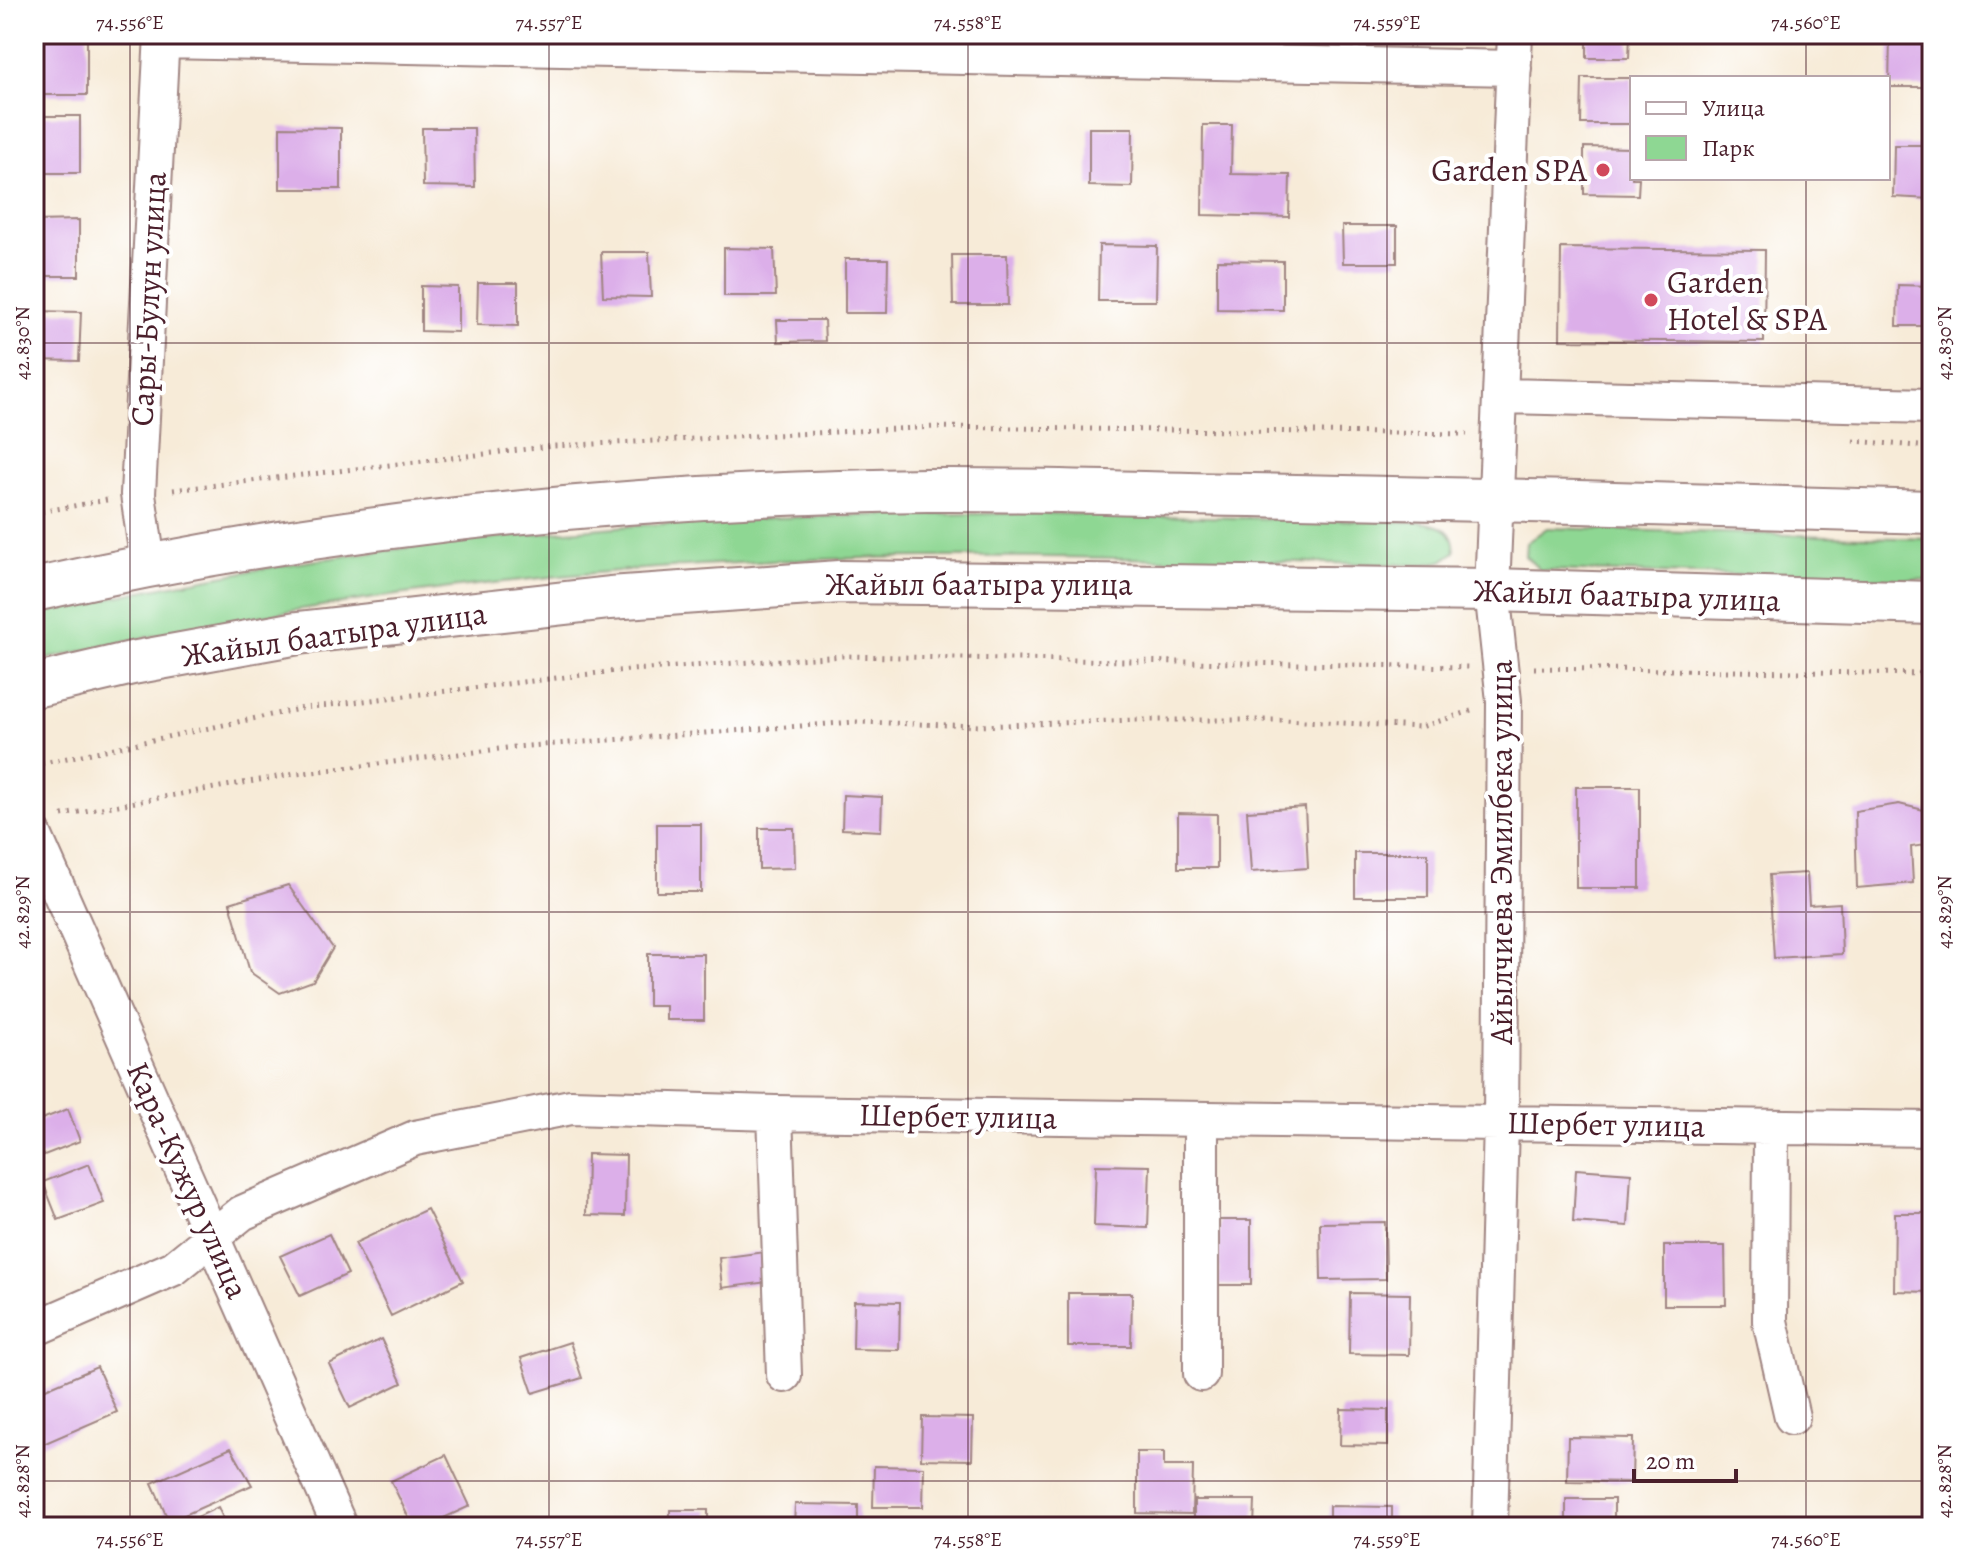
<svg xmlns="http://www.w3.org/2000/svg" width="1966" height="1561" font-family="Alegreya,serif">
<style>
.green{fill:#8ed793;stroke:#6c7b5f;stroke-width:2}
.building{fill:#dcafe9}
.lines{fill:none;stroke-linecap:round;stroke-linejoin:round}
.minor-casing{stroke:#a08582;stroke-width:38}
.major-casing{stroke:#a08582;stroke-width:46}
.path{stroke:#a08582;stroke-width:5;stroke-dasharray:2 6;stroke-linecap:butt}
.minor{stroke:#fff;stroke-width:34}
.major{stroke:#fff;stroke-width:42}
.ticks{fill:none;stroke:#4a1f2b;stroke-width:2;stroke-opacity:0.45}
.poi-dot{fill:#d1495b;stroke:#fff;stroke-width:3}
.labels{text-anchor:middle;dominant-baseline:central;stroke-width:8;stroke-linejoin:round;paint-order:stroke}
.poi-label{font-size:32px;fill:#4a1f2b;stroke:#fff;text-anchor:end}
.street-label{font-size:32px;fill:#4a1f2b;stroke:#fff}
.neatline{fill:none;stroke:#4a1f2b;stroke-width:3}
.ticks-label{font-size:20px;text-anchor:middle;fill:#4a1f2b}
</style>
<rect width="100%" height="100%" fill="#fff"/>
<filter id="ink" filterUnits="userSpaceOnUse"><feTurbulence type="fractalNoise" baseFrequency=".0125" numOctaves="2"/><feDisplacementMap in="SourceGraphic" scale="16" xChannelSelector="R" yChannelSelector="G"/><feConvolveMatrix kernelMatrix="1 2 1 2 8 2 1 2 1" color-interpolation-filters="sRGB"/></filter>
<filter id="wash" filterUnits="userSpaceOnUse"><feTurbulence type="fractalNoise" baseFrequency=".006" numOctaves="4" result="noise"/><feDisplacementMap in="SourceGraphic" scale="32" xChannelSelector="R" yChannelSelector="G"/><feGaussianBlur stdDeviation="1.8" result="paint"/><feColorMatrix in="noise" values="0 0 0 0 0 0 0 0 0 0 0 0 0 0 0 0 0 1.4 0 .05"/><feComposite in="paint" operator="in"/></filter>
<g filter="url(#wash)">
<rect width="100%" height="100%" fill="#f7ebd8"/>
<path class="green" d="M1027,513l394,9c22,4 33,7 34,30l-13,9 -21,4c-214,-4 -430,-14 -645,-4 -249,11 -499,44 -742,101v-47c241,-58 492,-87 739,-97 84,-4 170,-3 254,-5z
M1547,528l385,11v41l-392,-10 -15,-14 1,-13z"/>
<g id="blocks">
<path class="building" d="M34,34h53v61h-53z
M1587,34h43l-1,24h-42z
M1890,37l42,1v49h-43z
M1582,78h50v46h-51z
M34,116h46v57h-46z
M1203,125h29l-1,49 59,1 -1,42 -87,-2z
M280,127l61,1v61h-61z
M422,128h52l1,59 -52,-1z
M1089,128h44l-1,59 -43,-1z
M1894,145h38v54l-39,-2z
M1584,147l48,1v30h7l-1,17 -54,-1z
M79,220v56h-45v-55z
M1342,226h55v37h-54z
M1099,245l58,1 -1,55h-58z
M724,248l50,1 2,47h-52z
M1561,248l204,2 -1,92 -204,-2z
M601,252h48l2,45 -48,-1z
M952,255h55l1,50h-55z
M845,259h43l-1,54h-42z
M1217,260l66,1v49l-66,-1z
M478,283h40v43l-41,-1z
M1898,285l34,1v40h-35z
M421,286l37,1v45l-37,-1z
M34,311l47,1 -2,49 -45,-1z
M777,320h47l1,21 -47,1z
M1576,787h64v101h-64z
M843,795l39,2 -1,34 -39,-2z
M1899,804l33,8v32l-21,3 2,36 -56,5 -2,-77z
M1305,807l3,61 -57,4 -4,-61z
M1178,813l39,1v54h-39z
M657,824h44v68h-44z
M759,828h35l1,40 -36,1z
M1355,853h73v44h-73z
M1807,873l2,32 31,-2 2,51 -68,4 -5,-83z
M288,885l45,63 -20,33 -33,12 -30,-21 -20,-69z
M648,954h56v66h-38v-14h-18z
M68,1109l12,32 -46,18v-37z
M587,1154l39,1 -1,61 -39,-1z
M89,1164l15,39 -46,17 -15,-38z
M1096,1165l54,1 -2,62 -54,-2z
M1576,1169l55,4 -3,53 -55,-4z
M427,1209l36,72 -72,35 -36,-73z
M1895,1213h37v79l-38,-1z
M1219,1220h32v65h-32z
M1385,1222l1,57 -65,1 -1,-57z
M329,1234l19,40 -48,22 -20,-40z
M1664,1246h61l1,59h-62z
M764,1252l4,30 -46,6 -3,-30z
M1068,1293h64l-1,53h-63z
M1350,1293l60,1 -1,61 -60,-1z
M854,1301l46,1 -1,48 -46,-1z
M381,1339l21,44 -52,25 -21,-44z
M570,1342l12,36 -49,15 -12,-35z
M97,1367l20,45 -83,36v-54z
M1341,1409l47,1v36l-48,-1z
M922,1417l51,1 -1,42 -51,-1z
M1568,1437l65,1 -1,44 -65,-1z
M231,1448l21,37 -83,37 -17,-39z
M1137,1452h27v14h29l-1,48 -55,-1z
M446,1455l24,51 -46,21h-11l-22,-46z
M874,1466l50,1 -1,40h-50z
M1566,1499h48v28h-48z
M1194,1500h61l-1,27h-60z
M795,1504l63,1v22h-64z
M1329,1506l63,1v20h-63z
M218,1507l9,20h-50z
M670,1510h38v17h-38z"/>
</g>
</g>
<g filter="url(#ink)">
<use href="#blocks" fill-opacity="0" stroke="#a08582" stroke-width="2"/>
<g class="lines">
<g class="minor-casing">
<path id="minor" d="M162,41l1352,27
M1501,396l431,10
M148,564l-10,-70 24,-460
M34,834l306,693
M775,1113l9,262
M1201,1120v254
M1771,1127l-1,194 22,96
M34,1329l140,-61 68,-55 173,-75 156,-31 204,6 1157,16
M1490,1527l11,-404 3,-422 -12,-111 23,-556"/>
</g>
<g class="major-casing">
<path id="major" d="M34,590c291,-66 595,-96 893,-100 108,-1 217,4 325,5 227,4 453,10 680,17
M34,686l98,-23 166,-30 312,-35 229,-16 653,8 440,13"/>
</g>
<path class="path" d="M1853,441l79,6
M173,490l381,-44 382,-19 531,7
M34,513l73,-13
M1534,668l398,6
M34,765l270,-57 312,-37 227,-15 625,11
M62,815l226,-40 227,-28 340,-25 125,4 155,-6h149l137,7 50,-16"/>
<use href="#minor" class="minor"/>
<use href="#major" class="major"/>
</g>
</g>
<path class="ticks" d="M130,34v1493M549,34v1493M968,34v1493M1387,34v1493M1806,34v44M1806,178v1349M34,343h1898M34,912h1898M34,1481h1898"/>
<g class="poi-dot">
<circle cx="1603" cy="170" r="8"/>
<circle cx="1651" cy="300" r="8"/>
</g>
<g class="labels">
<g class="poi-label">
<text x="1587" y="170">Garden SPA</text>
<text x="1667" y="282" text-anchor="start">Garden<tspan x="1667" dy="37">Hotel &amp; SPA</tspan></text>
</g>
<g class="street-label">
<text transform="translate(148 299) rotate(-87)">Сары-Булун улица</text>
<text x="979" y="584">Жайыл баатыра улица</text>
<text transform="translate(1627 595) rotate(2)">Жайыл баатыра улица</text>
<text transform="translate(334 634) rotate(-8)">Жайыл баатыра улица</text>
<text transform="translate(1501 852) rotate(-90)">Айылчиева Эмилбека улица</text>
<text transform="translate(958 1116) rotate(1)">Шербет улица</text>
<text transform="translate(1606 1124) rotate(1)">Шербет улица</text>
<text transform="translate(188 1180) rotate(66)">Кара-Кужур улица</text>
</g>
</g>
<rect width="1966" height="1561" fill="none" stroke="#fff" stroke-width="88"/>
<rect x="1630" y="76" width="260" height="104" fill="#ffffff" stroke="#b7a5aa" stroke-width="2"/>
<rect x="1646" y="102" width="40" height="12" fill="#ffffff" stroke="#b7a5aa" stroke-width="2"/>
<text x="1702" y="116" font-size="24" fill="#4a1f2b">Улица</text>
<rect x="1646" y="136" width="40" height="24" fill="#8ed793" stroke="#b7a5aa" stroke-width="2"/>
<text x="1702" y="156" font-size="24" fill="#4a1f2b">Парк</text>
<path d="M1634 1469v12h102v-12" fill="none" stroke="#4a1f2b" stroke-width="4"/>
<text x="1646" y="1469" font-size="24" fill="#4a1f2b" stroke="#ffffff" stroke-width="6" paint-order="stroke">20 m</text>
<rect x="44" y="44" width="1878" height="1473" class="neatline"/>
<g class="ticks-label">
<text x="130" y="29">74.556°E</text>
<text x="549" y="29">74.557°E</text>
<text x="968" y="29">74.558°E</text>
<text x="1387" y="29">74.559°E</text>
<text x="1806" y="29">74.560°E</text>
<text transform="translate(22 343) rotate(-90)" y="7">42.830°N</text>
<text transform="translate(1944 343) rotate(-90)" y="7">42.830°N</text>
<text transform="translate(22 912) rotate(-90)" y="7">42.829°N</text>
<text transform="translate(1944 912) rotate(-90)" y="7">42.829°N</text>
<text transform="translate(22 1481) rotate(-90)" y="7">42.828°N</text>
<text transform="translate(1944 1481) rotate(-90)" y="7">42.828°N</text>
<text x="130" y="1546">74.556°E</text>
<text x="549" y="1546">74.557°E</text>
<text x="968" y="1546">74.558°E</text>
<text x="1387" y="1546">74.559°E</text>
<text x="1806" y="1546">74.560°E</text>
</g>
</svg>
